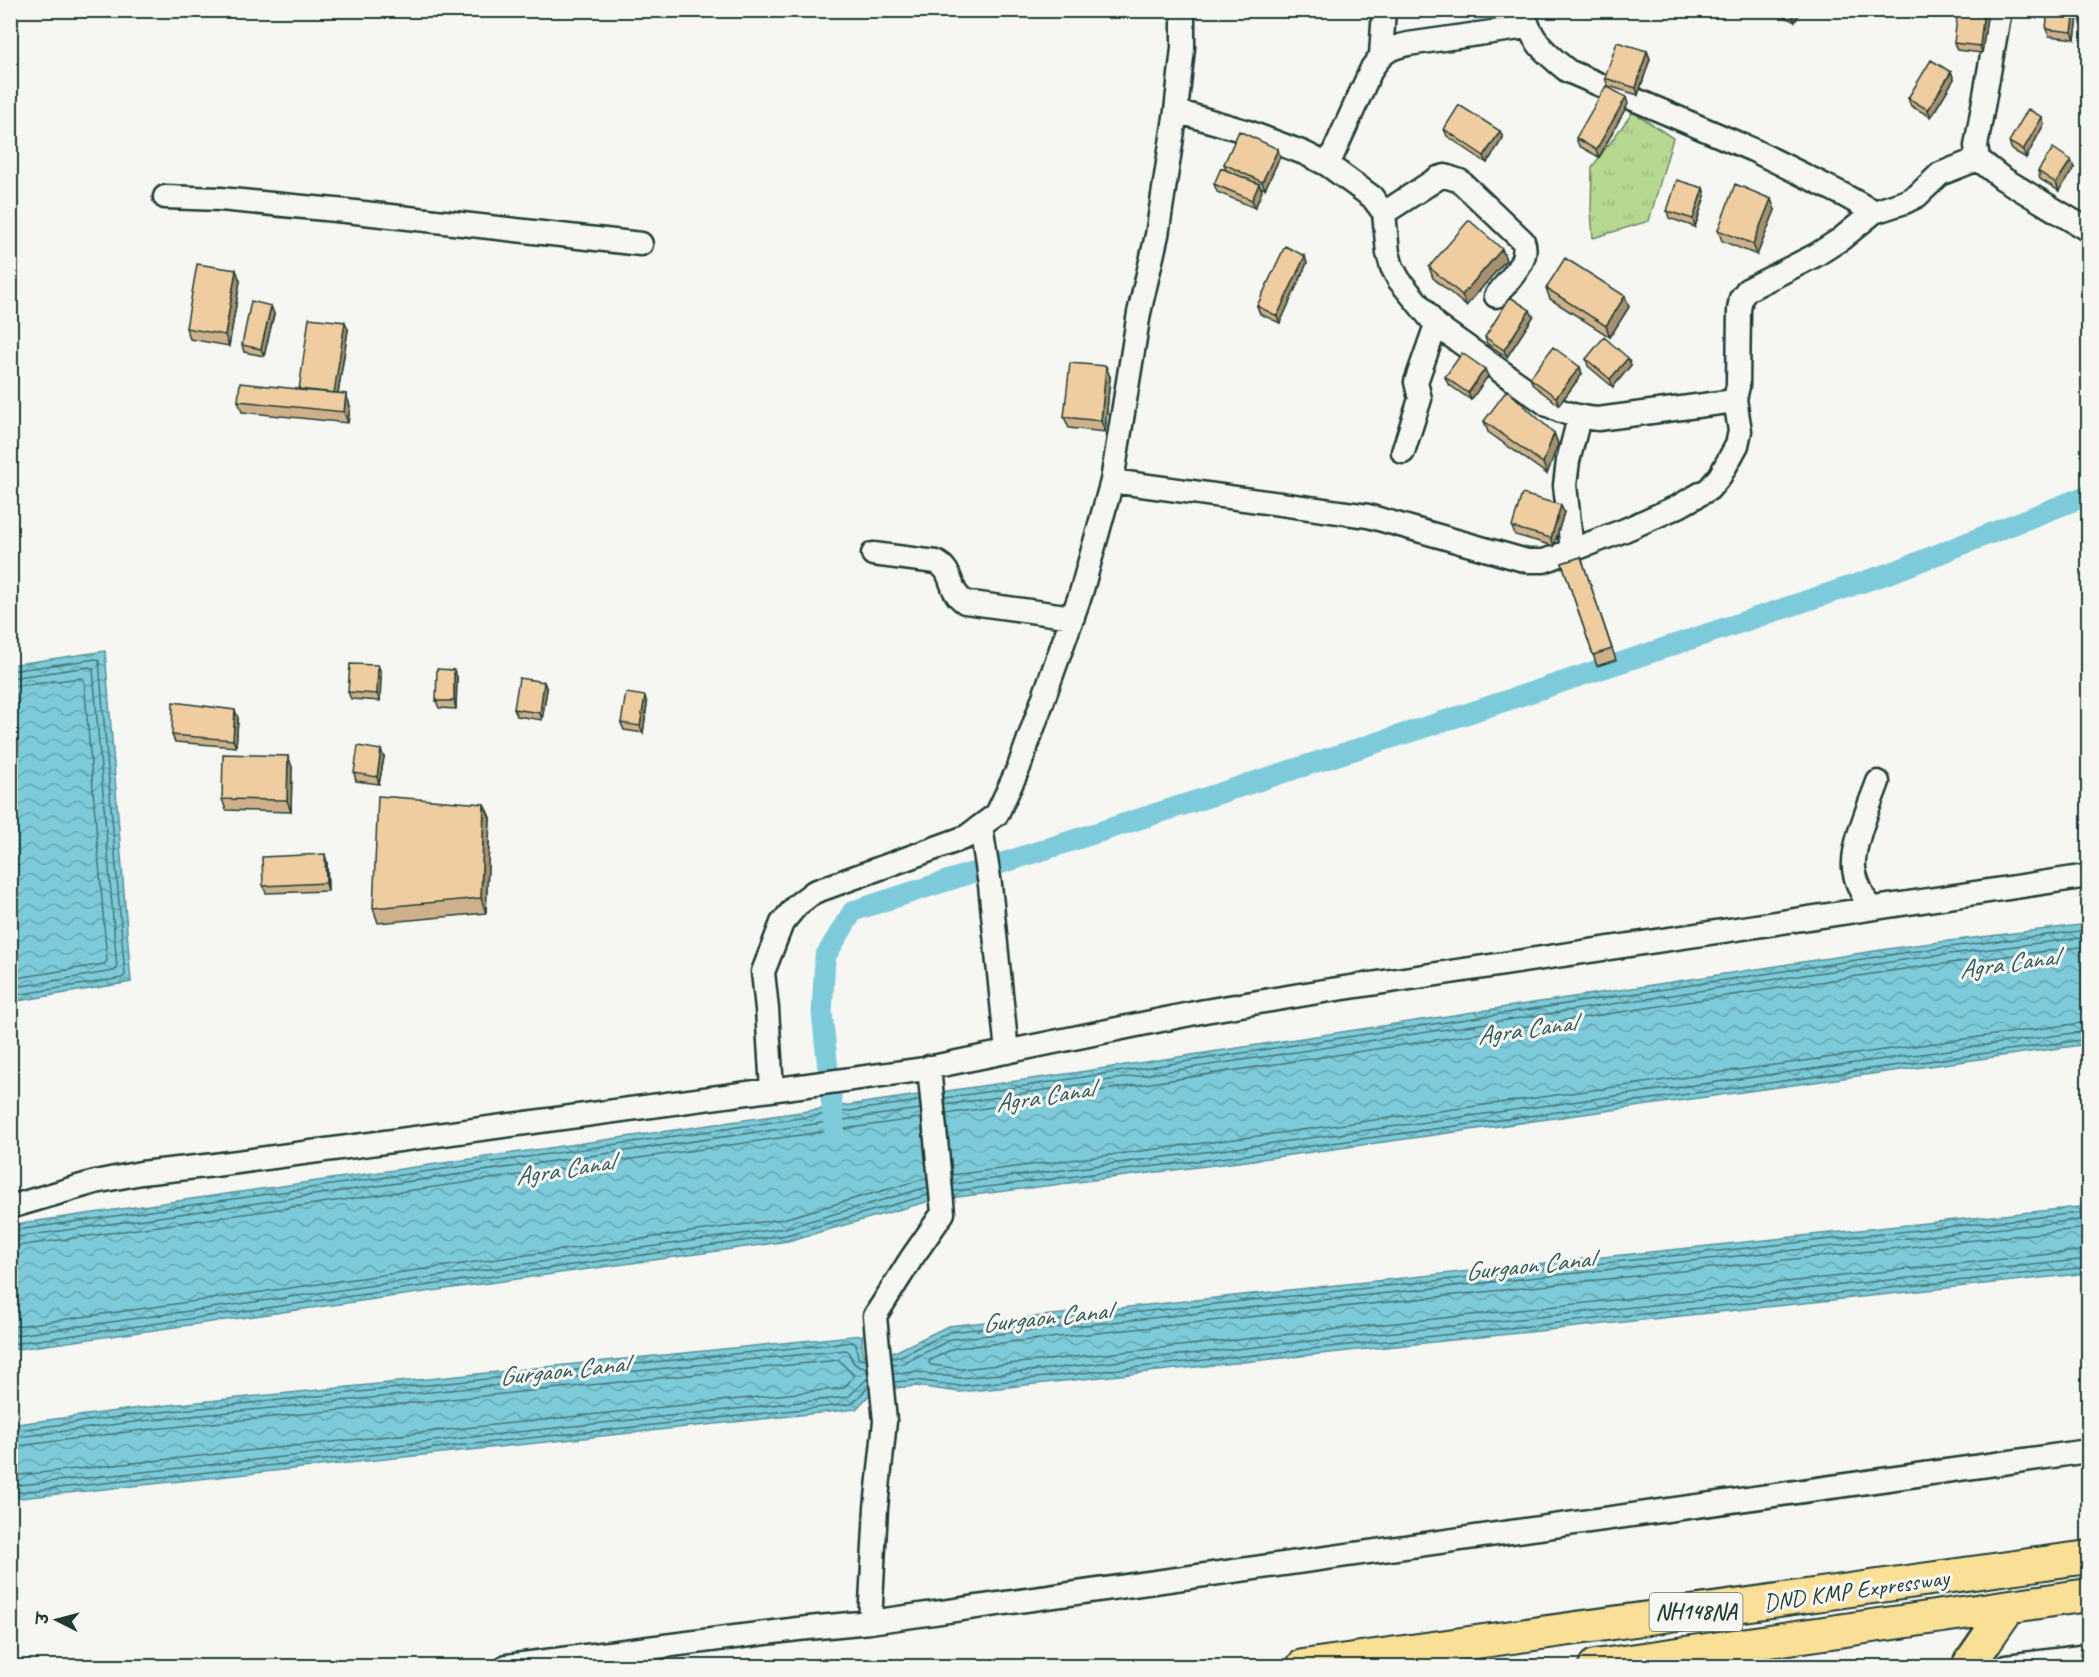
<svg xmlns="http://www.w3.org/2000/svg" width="2099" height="1677" font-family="Caveat,'Playpen Sans Deva',sans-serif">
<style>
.park{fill:url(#park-tufts);stroke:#6b8a62;stroke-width:1.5}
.water{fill:url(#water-waves);stroke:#579298;stroke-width:1.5}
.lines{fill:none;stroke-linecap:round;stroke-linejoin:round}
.shore{stroke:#457676;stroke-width:1.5}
.canal{stroke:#7dcbda;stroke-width:21}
.minor-casing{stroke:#1f3d34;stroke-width:27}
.highway-casing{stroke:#1f3d34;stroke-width:36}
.minor{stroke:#f6f6f2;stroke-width:22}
.highway{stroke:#fadf96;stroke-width:32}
.wall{fill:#ceb08a;stroke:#1f3d34;stroke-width:1.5}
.shaded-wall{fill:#a79070;stroke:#1f3d34;stroke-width:1.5}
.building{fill:#efcda0;stroke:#1f3d34;stroke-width:1.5}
.labels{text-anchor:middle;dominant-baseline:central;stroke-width:6;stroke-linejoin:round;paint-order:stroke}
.shield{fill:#f6f6f2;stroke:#60746d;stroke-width:1.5}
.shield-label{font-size:22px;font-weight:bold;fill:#1f3d34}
.street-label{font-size:24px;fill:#1f3d34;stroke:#f6f6f2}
.water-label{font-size:26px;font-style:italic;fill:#325955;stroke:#f6f6f2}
</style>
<defs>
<pattern id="park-tufts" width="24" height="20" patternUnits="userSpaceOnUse" patternTransform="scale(1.5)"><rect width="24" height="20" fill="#b7d891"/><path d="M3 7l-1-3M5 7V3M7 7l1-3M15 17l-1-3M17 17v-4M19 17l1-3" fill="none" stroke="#9dba7e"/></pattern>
<pattern id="water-waves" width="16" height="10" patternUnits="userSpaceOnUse" patternTransform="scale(1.5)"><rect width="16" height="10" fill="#7dcbda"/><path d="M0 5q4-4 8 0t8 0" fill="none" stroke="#66a6b2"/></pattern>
</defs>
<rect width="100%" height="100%" fill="#f6f6f2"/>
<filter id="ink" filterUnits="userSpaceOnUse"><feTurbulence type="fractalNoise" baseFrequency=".0167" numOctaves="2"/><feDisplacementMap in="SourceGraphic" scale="12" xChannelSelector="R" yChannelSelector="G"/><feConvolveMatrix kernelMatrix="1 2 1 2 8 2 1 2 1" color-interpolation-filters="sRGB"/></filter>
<g filter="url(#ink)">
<path class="park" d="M1633,112l40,26 -24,83 -56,17 -2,-27 1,-44z"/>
<path class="water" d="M105,651l26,331 -120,20v-337z
M2088,924v120l-842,117 -313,39 -145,41 -777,109 -1,-125 1063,-152 835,-127z
M2088,1206v67l-1128,119 -45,-6 -41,4 -18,19 -845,90 -1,-74 130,-17 722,-73 1,20 34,-4 51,-25z"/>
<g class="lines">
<path class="shore" d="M10,671l86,-12 3,2 26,314 -3,3 -112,18
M10,678l79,-11 4,2 24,299 -3,3 -104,17
M10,687l71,-9 3,1 23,282 -3,3 -94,15
M945,1098l964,-146 179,-22
M945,1105l965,-146 178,-22
M946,1114l965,-146 177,-22
M952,1175l291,-37 845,-116
M953,1184l291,-37 844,-116
M954,1191l291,-36 843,-116
M2088,1228l-1133,120 -25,12 -1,3 2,2 30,4 1127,-119
M10,1231l909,-130
M10,1238l910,-129
M10,1247l911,-129
M10,1327l773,-108 144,-41
M10,1336l775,-108 143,-41
M10,1344l776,-109 142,-40
M892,1358l7,-1 51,-25 1138,-120
M893,1365l9,-1 50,-25 1136,-120
M893,1374l23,-2 45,6 1127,-119
M894,1382l21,-2 45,6 1128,-119
M10,1431l131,-17 712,-72 3,2 2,14 8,2
M10,1438l132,-17 704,-71 3,2c2,10 7,16 18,16
M10,1447l133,-17 696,-70 15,16 -10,12 -834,88
M10,1486l838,-89 20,-19
M10,1493l842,-89 17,-18"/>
<path class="canal" d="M835,1134l-13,-121 3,-56 28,-46 613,-197 427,-142 195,-77"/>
<g class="minor-casing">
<path id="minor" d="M1523,10c7,30 22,43 45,61l185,79 87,43 34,19
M2000,10l-24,136 2,13 24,19 86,52
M1381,55l3,-45
M1176,111l72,21 56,21 24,12 44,32 12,16 4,40 4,14 7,13 37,45 112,80c17,9 31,13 50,14l129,-17 8,-3 3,-13 1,-76 2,-12 6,-8 69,-35 25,-16 33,-27 31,-10 12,-6 23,-22 38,-15
M1328,165l44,-97c11,-16 17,-20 36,-24l119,-17
M165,197l55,2 126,12 295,33
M1384,213l54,-35 7,-2 15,5 63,60c8,20 -16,40 -27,55
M1403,452l17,-53 -4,-17 20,-57
M1112,481l256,35 159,45h17l81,-31 54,-24 30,-17 11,-13 17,-31 3,-14 -5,-32
M1572,551l-7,-66 3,-24 11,-43
M873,554l63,8c19,9 11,29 29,40l108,15
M981,827l9,58 17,167
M1869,908c-5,-12 -14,-26 -15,-40 -2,-23 16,-64 24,-86
M772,1090l-5,-81 -4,-37 19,-49 15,-18 17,-13 152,-55 31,-23 22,-47 62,-174 31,-112 27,-168 18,-78 19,-124 7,-63v-38
M10,1207l85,-25 46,-9 74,-8 703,-95 287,-59 119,-20 764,-115
M870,1622l6,-114 9,-87 -10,-105 36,-57 32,-46 -14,-146
M507,1666l291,-37 72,-7 1218,-171
M2007,1666l81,-10"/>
</g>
<g class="highway-casing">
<path id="highway" d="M1303,1666l785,-109
M1595,1666l493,-71
M1968,1666l41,-59"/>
</g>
<use href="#minor" class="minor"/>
<use href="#highway" class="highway"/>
</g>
<path class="wall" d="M1776,10h25l-6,12 -18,-9z
M1984,10l3,7 -5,36 -25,-3 -3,-7z
M2042,10h37l-4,29 -26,-3 -3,-7 2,-17z
M1647,51l3,8 -12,36 -30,-9 -3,-8z
M1951,72l3,7 -23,38 -20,-11 -3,-8z
M1628,104l-29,53 -20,-11 -3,-8z
M2042,117l2,7 -18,34 -14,-8 -3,-8z
M1444,129l56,2 3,7 -16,25 -40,-27z
M1280,157l-15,32 -5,-2 2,4 -7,17 -38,-16 -3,-8 12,-14 -2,-6z
M2074,168l-15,23 -19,-12 -2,-8z
M1703,188l2,8 -10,31 -26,-9 -2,-7z
M1775,210l-18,45 -35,-14 -4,-11z
M1502,249l4,11 -40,46 -33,-28 -4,-11z
M1307,263l-27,60 -20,-9 -3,-8z
M236,270l4,11 -11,65 -39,-7 -4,-11z
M1546,288l83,19 -19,30 -60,-38z
M271,306l3,8 -10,42 -20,-4 -2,-7z
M1533,317l-26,40 -20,-13 -2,-7z
M348,330l-10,64h8l4,12 -2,17 -106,-11 -4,-11 61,-11z
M1586,359l45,6 -18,22 -25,-21z
M1580,367l2,7 -23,31 -26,-20 -3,-7z
M1488,376l-17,24 -23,-16 -3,-7z
M1110,377l-5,55 -36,-4 -5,-11z
M1484,421l70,12 4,11 -11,30 -59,-42z
M1564,512l-10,34 -39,-11 -3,-8z
M1581,557l35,103 -19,6 -35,-103z
M378,665l3,8 -1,28 -29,-2 -3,-7z
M457,677l-1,32 -17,-1 -3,-7z
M547,689l-5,31 -25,-4 -3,-7z
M647,704l-4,29 -19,-3 -3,-7z
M238,718l-2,29 -61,-5 -3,-7z
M288,756l4,11 -1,45 -65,-2 -4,-11z
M384,757l-5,27 -23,-3 -2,-8z
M484,804l6,14 -4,95 -108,10 -5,-15z
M327,862l1,29 -62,2 -3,-7z"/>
<path class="shaded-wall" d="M1794,10h7l-6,12 -3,-7z
M1984,10l3,7 -5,36 -2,-7z
M2075,10h4l-4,29 -3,-7z
M1647,51l3,8 -12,36 -2,-7z
M1951,72l3,7 -23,38 -3,-7z
M1626,97l2,7 -29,53 -3,-7z
M2042,117l2,7 -18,34 -3,-8z
M1500,131l3,7 -16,25 -3,-7z
M1278,149l2,8 -15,32 -3,-7z
M2071,160l3,8 -15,23 -3,-8z
M1259,184l3,7 -7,17 -3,-8z
M1703,188l2,8 -10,31 -2,-8z
M1771,199l4,11 -18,45 -4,-11z
M1502,249l4,11 -40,46 -4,-11z
M1305,256l2,7 -27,60 -3,-7z
M236,270l4,11 -11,65 -4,-11z
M1625,296l4,11 -19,30 -4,-11z
M271,306l3,8 -10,42 -3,-7z
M1530,310l3,7 -26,40 -3,-7z
M345,322l3,8 -12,74 -3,-7z
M1628,358l3,7 -18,22 -3,-8z
M1106,366l4,11 -5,55 -4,-11z
M1580,367l2,7 -23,31 -3,-8z
M1485,369l3,7 -17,24 -3,-7z
M346,394l4,12 -2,17 -4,-11z
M1554,433l4,11 -11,30 -4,-11z
M1561,505l3,7 -10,34 -3,-8z
M378,665l3,8 -1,28 -3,-7z
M454,670l3,7 -1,32 -2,-8z
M544,682l3,7 -5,31 -2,-7z
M645,696l2,8 -4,29 -3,-7z
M235,710l3,8 -2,29 -3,-7z
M381,750l3,7 -5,27 -2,-7z
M288,756l4,11 -1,45 -4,-12z
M484,804l6,14 -4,95 -5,-15z
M325,854l2,8 1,29 -2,-8z"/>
<path class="building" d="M1783,10h11l-2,5z
M1958,10h26l-4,36 -26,-3z
M2048,10h27l-3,22 -26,-3z
M1617,42l30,9 -11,37 -31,-10z
M1931,60l20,12 -23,38 -20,-12z
M1606,86l20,11 -30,53 -20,-12z
M1459,105l41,26 -16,25 -40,-27z
M2028,109l14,8 -19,33 -14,-8z
M1239,131l39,18 -16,33 -38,-18z
M2053,148l18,12 -15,23 -18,-12z
M1221,168l38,16 -7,16 -38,-16z
M1677,180l26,8 -10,31 -26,-8z
M1735,184l36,15 -18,45 -35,-14z
M1469,220l33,29 -40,46 -33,-28z
M1285,246l20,10 -28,60 -20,-10z
M1565,258l60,38 -19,30 -60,-38z
M197,264l39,6 -11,65 -39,-7z
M1510,297l20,13 -26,40 -19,-13z
M251,301l20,5 -10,43 -19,-4z
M309,318l36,4 -11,71 -35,-3z
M1604,337l24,21 -18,21 -24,-20z
M1553,347l27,20 -24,30 -26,-19z
M1462,353l23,16 -17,24 -23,-16z
M1070,363l36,3 -5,55 -37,-4z
M240,383l106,11 -2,18 -106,-11z
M1507,390l47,43 -11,30 -59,-42z
M1522,494l39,11 -10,33 -39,-11z
M1581,557l31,92 -19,6 -31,-92z
M350,664l28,1 -1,29 -29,-2z
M437,669l17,1v31h-18z
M519,678l25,4 -4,31 -26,-4z
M626,693l19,3 -5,30 -19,-3z
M173,702l62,8 -2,30 -61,-5z
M358,746l23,4 -4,27 -23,-4z
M223,754l65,2 -1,44 -65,-1z
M378,796l106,8 -3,94 -108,10z
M325,854l1,29 -63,3 -1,-29z"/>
</g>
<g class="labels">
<rect class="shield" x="1649.5" y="1593" width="93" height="38" rx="4.5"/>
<g class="shield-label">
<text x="1696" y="1612">NH148NA</text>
</g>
<g class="street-label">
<text transform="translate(1856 1590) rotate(-8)">DND KMP Expressway</text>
</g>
<g class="water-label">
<text transform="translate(2008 963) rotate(-8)">Agra Canal</text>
<text transform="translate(1526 1029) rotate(-8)">Agra Canal</text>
<text transform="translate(1044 1096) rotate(-9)">Agra Canal</text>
<text transform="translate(564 1169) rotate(-9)">Agra Canal</text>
<text transform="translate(1529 1265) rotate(-6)">Gurgaon Canal</text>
<text transform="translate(1046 1317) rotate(-6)">Gurgaon Canal</text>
<text transform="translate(563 1370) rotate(-6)">Gurgaon Canal</text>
</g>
</g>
<rect width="2099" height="1677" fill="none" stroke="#f6f6f2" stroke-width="36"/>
<rect x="18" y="18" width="2063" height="1641" fill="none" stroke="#1f3d34" stroke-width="2" filter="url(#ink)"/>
<g transform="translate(57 1620) rotate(276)" stroke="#f6f6f2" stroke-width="4.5" paint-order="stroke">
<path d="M0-4.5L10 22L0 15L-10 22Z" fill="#1f3d34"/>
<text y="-9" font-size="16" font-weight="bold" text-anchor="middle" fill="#1f3d34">उ</text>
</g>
</svg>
